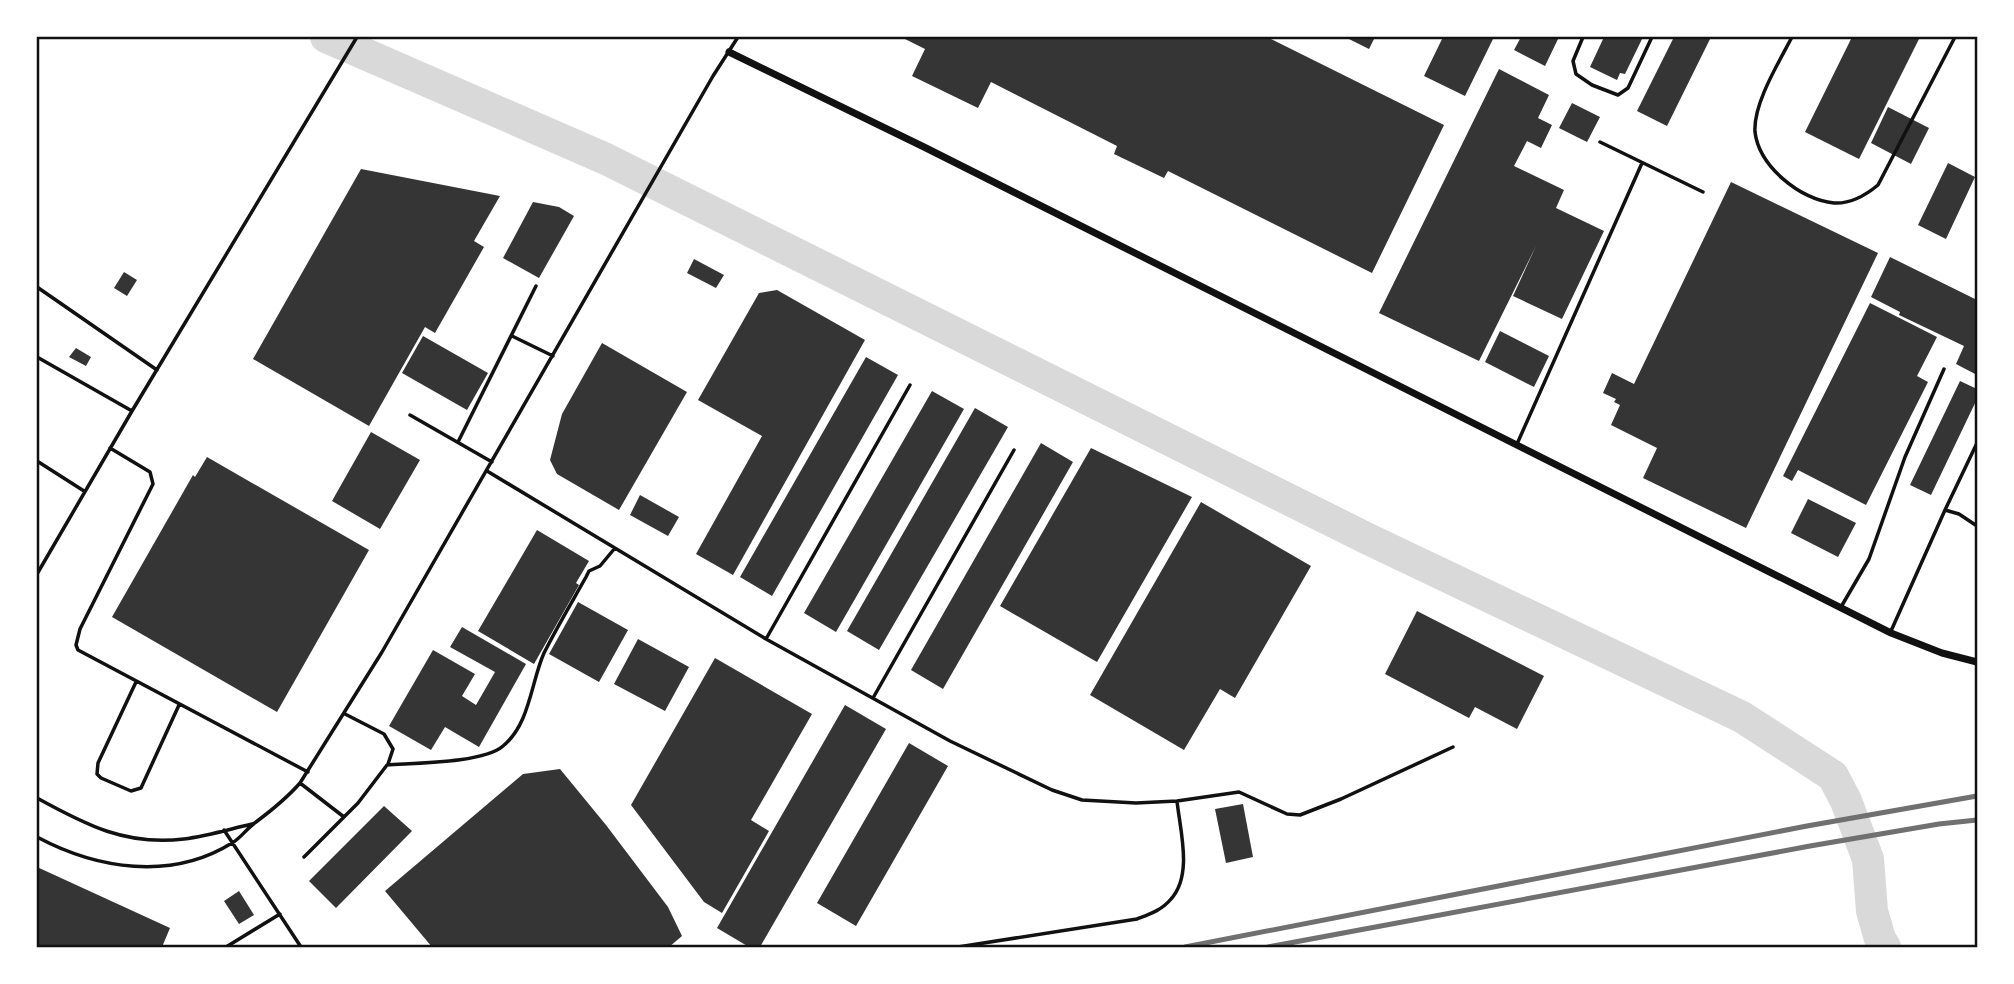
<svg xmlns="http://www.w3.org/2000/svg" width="2014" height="984" font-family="'Alegreya Sans',sans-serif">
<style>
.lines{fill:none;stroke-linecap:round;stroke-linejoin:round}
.river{stroke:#d9d9d9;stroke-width:32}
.building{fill:#353535}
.service{stroke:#111;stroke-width:3.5}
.minor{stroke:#111;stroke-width:7}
.rail{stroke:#707070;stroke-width:5}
.neatline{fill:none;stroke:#111;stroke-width:2.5}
</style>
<rect width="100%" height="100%" fill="#fff"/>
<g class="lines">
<path class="river" d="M326,37l280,122 760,379 376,179 91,59 13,25 22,58 4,52 8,28 5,8"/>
</g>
<path class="building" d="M901,37h366l177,88 -72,148 -204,-102 -4,7 -50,-24 3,-8 -126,-64 -13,26 -66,-32 13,-27z
M1345,37h30l-6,12z
M1443,37h51l-29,59 -41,-20z
M1521,37h38l-14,29 -31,-16z
M1604,37h39l-18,37 -5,-1 -3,7 -27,-13z
M1674,37h37l-44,89 -30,-15z
M1852,37h68l-61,122 -54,-27z
M1499,69l50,26 -11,23 14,7 -11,23 -14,-7 -13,25 50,24 -8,18 48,23 -42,88 -49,-23 23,-50 -57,115 -100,-48z
M1572,103l28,14 -13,25 -28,-14z
M1888,107l41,21 -18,36 -40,-21z
M1948,163l27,14 -29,62 -28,-14z
M361,169l139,27 -26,45 10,6 -49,86 -10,-6 -56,99 -116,-67z
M1731,182l147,71 -132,275 -103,-50 14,-30 -46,-23 9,-20 -6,-3 2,-3 -13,-6 9,-20 22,11z
M533,202l26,5 15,9 -35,62 -36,-20z
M1890,257l87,43v75l-21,-11 8,-18 -65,-31 1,-3 -29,-15z
M694,259l30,16 -8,13 -29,-15z
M124,272l13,8 -10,16 -13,-8z
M777,290l88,50 -132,235 -37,-21 66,-118 -64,-36 61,-107z
M1870,303l67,34 -20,39 11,6 -62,123 -68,-35 -6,11 -9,-5z
M1500,331l49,25 -15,31 -49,-25z
M423,336l65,37 -21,37 -65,-37z
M602,343l85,49 -68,118 -62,-36 -7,-14 12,-46z
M76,348l15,9 -5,9 -17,-9z
M866,357l32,18 -126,221 -32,-19z
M1960,381l17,8v10l-46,96 -21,-10z
M932,391l32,18 -128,223 -32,-19z
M975,408l33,19 -129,223 -32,-19z
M371,432l49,28 -40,69 -48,-28z
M1041,443l32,19 -130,227 -32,-19z
M1091,448l101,49 -95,165 -97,-56z
M207,457l162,93 -92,162 -165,-95 81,-142 2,2z
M640,495l39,22 -11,19 -38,-21z
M1808,499l48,24 -18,34 -47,-24z
M1201,502l110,64 -76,132 -15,-9 -36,61 -94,-55z
M537,530l52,31 -13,22 3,2 -45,79 -56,-33z
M578,602l50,28 -29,52 -50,-28z
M1417,611l127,65 -27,53 -42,-22 -6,11 -84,-44z
M462,627l64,37 -47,83 -34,-20 -14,23 -42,-24 44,-76 42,24 -13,22 14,9 19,-33 -45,-25z
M638,639l51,28 -24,44 -51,-27z
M715,658l97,56 -61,106 18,11 -47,82 -18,-11 -73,-97z
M845,705l41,24 -126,218h-11l-32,-19z
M909,743l39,23 -92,160 -39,-23z
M560,769l46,56 62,82 14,29 -13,11h-237l-47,-56 138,-117z
M1243,804l10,53 -27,6 -11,-54z
M384,806l28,25 -76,77 -27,-27z
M37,867l133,61 -8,19h-125z
M239,891l15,24 -15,9 -15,-23z"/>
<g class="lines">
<path class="service" d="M1583,37l-10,24 3,13 16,11 26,10 10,-7 24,-51
M1792,37c-13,25 -39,67 -37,95 4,34 45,68 79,71 17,1 32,-8 44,-18l77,-148
M1600,142l103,50
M37,287l120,83
M512,336l41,20
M37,357l95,54
M410,415l82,47
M458,442l78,-156
M1517,444l125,-281
M110,448l40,24 3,12 -73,145 -4,16 2,5 230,122
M37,461l47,30
M487,471l279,168 184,102 102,49 30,10 54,3 41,-2 62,-9 48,22 13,1 41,-16 112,-52
M1945,510l14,4 18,12
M37,574l95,-163 225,-374
M1841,607l28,-48 36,-102 39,-88
M1891,631l54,-121 32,-67
M766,639l144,-254
M136,682l-38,81 -1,11 4,4 30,13 10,-3 38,-83
M873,698l141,-248
M345,714l39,20 9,15 -5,15
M300,783l44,34 14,-14 29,-38c28,-2 97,-2 116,-19 27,-22 28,-64 41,-93 13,-26 28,-51 42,-76l3,-6 11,-5 15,-18
M37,798c49,27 89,48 147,41 23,-3 46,-10 68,-15
M224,830l77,117
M37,837c60,32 134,44 195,6 9,-5 15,-15 24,-21 16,-12 31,-24 44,-39l82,-131 331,-576 25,-39
M304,857l40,-40
M226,947l54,-33
M958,947l179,-28c13,-5 25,-9 34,-20 22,-24 9,-69 6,-98"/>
<path class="minor" d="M729,52l195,95 967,486 51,20 35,9"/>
<path class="rail" d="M1185,947l622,-121 170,-30
M1268,947l542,-101 129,-22 38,-4"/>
</g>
<rect width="2014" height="984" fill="none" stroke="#ffffff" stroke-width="77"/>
<rect x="38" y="38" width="1938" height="908" class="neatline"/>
</svg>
